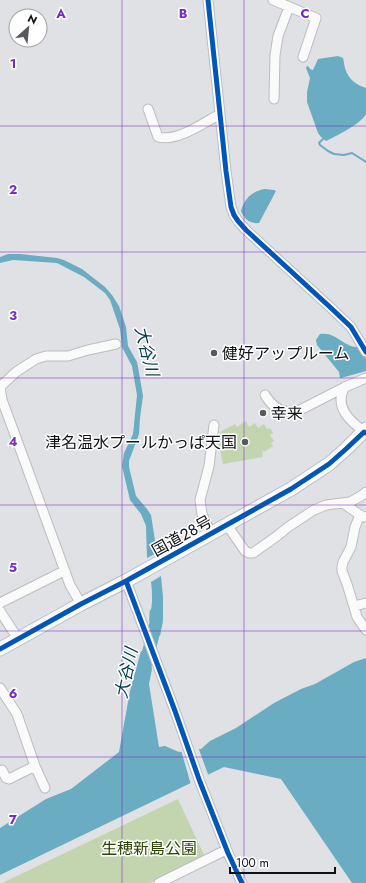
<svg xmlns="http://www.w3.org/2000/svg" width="366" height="883" font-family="Jost,'Noto Sans JP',sans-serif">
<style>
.green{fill:#c2d5af}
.water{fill:#6aacc1}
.pier{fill:#dfe1e5}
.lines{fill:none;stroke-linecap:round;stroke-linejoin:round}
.stream{stroke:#6aacc1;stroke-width:2}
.river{stroke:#6aacc1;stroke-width:13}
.minor-casing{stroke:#bbbdc0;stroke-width:11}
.highway-casing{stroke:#bbbdc0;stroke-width:15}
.minor{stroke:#fafafb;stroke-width:9}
.highway{stroke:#fafafb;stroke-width:13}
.cycleway-casing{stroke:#fff;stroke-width:8}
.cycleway{stroke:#0057b8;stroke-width:5}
.grid{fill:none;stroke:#7b2cbf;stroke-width:1;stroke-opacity:0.55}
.poi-dot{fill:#585a5d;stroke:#fff;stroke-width:1.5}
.labels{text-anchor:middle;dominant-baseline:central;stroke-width:3;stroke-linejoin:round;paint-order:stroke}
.poi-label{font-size:16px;fill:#101114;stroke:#fff;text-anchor:start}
.street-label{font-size:16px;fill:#101114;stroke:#fff}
.park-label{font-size:16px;fill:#2d4302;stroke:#fff}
.water-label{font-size:17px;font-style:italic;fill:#053e4e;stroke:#fff}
.grid-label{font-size:13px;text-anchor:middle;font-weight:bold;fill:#7b2cbf;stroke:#fff;stroke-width:3;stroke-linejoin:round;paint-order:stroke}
</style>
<rect width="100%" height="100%" fill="#dfe1e5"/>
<path class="green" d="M246,421l3,6 6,-4 3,5 6,-4 3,5 3,-1 3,5 -3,2 4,6 -3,2 2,3 -9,6 -2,-2 1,7 -40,7 -5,-24 6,-2 -4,-6 15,-8 2,3z
M178,799l27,58 -55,26h-148z"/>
<path class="water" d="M338,56l5,2c1,3 1,7 2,10 4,12 10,16 21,20 0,6 0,22 0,26 -4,9 -31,23 -40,27l-5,-4 -3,-4 -11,-31v-10l3,-14 -4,-10 1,-2 2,1 1,2 3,1 5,-11z
M265,189l9,1 2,1 -17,32c-9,1 -15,-4 -18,-12 3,-12 11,-20 24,-22z
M8,254h12l37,4 7,2 18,9 23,18 7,8 7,11 7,21 2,19 9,16 1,5 5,29 -3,22 -1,16 -10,27v6l7,29 11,13 4,6 6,38 -10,5 -1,-32 -5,-12 -11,-14 -8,-34 2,-13 9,-19 4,-39 -5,-29 -10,-19 -2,-18 -10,-29 -5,-7 -21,-16 -27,-14 -44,-3 -13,3v-6z
M320,334c16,-3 24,14 39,13l7,12v12l-25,7h-1l-1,-6 -22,-27 -1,-5z
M161,576l2,21v22l-3,17c-16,-15 -9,-16 -8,-35 0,-6 0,-13 -1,-19z
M141,651l7,6 4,12 -3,15 10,63 6,-1 14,6 22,-3 9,-8 26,-13 38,-25 27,-14 14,-5 39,-22 12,-4v225h-14l-71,-104 -57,-12 -224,108v-47l46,-29 25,-10 48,-37 11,-61z"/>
<path class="pier" d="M198,747l11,30 -18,8 -10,-35z"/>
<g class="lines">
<path class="stream" d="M323,139l-4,4 1,2 8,6 6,3 10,1 8,-2 14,9"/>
<path class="river" d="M143,674l13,-51v-10"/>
<g class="minor-casing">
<path id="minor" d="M208,0l18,171 5,36 3,8 4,6 8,9 85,78 20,19 15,25
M273,0l43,18 -13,39
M274,99l1,-44 3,-19 11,-29
M148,109l10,28c20,5 45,-14 62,-23
M0,387l2,13 9,24 59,161 11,19
M0,388l2,-3 14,-13 20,-13 10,-3h22l20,-6 28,-6
M344,388c-10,20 7,34 22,45
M265,395c8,13 19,21 35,15l45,-23 21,-9
M343,503l17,12 5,2
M360,515l-5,12 -4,20 -8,15 -1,5v4l5,13 10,33 9,13
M227,525l18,26 4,2h4l24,-17 11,-9 26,-17 12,-5 24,-3 11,-6 5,-4
M211,534l-9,-20 -2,-14 9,-34 5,-41
M126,581l49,130 25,71 28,71 14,30
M0,603l64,-32
M354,606l12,-3
M0,611l18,28
M0,688l17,26 18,52 -26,13 -3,-1 -4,-8 -2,1
M35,766l10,22
M159,883l67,-33"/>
</g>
<g class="highway-casing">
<path id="highway" d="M0,649l81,-45 45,-23 165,-92 38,-25 17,-15 20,-20"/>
</g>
<use href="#minor" class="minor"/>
<use href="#highway" class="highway"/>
<g class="cycleway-casing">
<path id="cycleway" d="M208,0l18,171 5,36 3,8 4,6 8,9 85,78 20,19 15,25
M126,581l49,130 25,71 28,71 14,30
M0,649l81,-45 45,-23 165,-92 38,-25 17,-15 18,-17 2,1"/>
</g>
<use href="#cycleway" class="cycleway"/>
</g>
<path class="grid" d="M122,0v883M244,0v883M0,126h366M0,252h366M0,378h366M0,505h366M0,631h366M0,757h366"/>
<g class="poi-dot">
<circle cx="214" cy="353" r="4"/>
<circle cx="263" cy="413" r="4"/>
<circle cx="245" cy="442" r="4"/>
</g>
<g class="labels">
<g class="poi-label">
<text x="222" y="353">健好アップルーム</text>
<text x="271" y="413">幸来</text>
<text x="237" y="442" text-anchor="end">津名温水プールかっぱ天国</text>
</g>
<g class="street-label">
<text transform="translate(182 536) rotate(-29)">国道28号</text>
</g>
<g class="park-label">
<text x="149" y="848">生穂新島公園</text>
</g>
<g class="water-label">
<text transform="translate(147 351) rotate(76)">大谷川</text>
<text transform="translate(126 673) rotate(-78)">大谷川</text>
</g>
</g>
<g class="grid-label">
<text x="61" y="18">A</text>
<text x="183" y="18">B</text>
<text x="305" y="18">C</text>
<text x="13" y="68">1</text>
<text x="13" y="194">2</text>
<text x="13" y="320">3</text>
<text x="13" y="446">4</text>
<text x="13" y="572">5</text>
<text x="13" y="698">6</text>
<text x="13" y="824">7</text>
</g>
<g transform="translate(28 28) rotate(27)"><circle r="19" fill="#ffffff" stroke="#9fa0a1"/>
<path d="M0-3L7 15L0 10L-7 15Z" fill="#585a5d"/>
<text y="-6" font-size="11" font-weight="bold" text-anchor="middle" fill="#101114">N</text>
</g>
<path d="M230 867v6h105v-6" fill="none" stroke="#101114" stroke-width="2"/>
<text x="236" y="867" font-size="12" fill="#101114" stroke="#ffffff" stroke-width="3" paint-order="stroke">100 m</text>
</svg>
